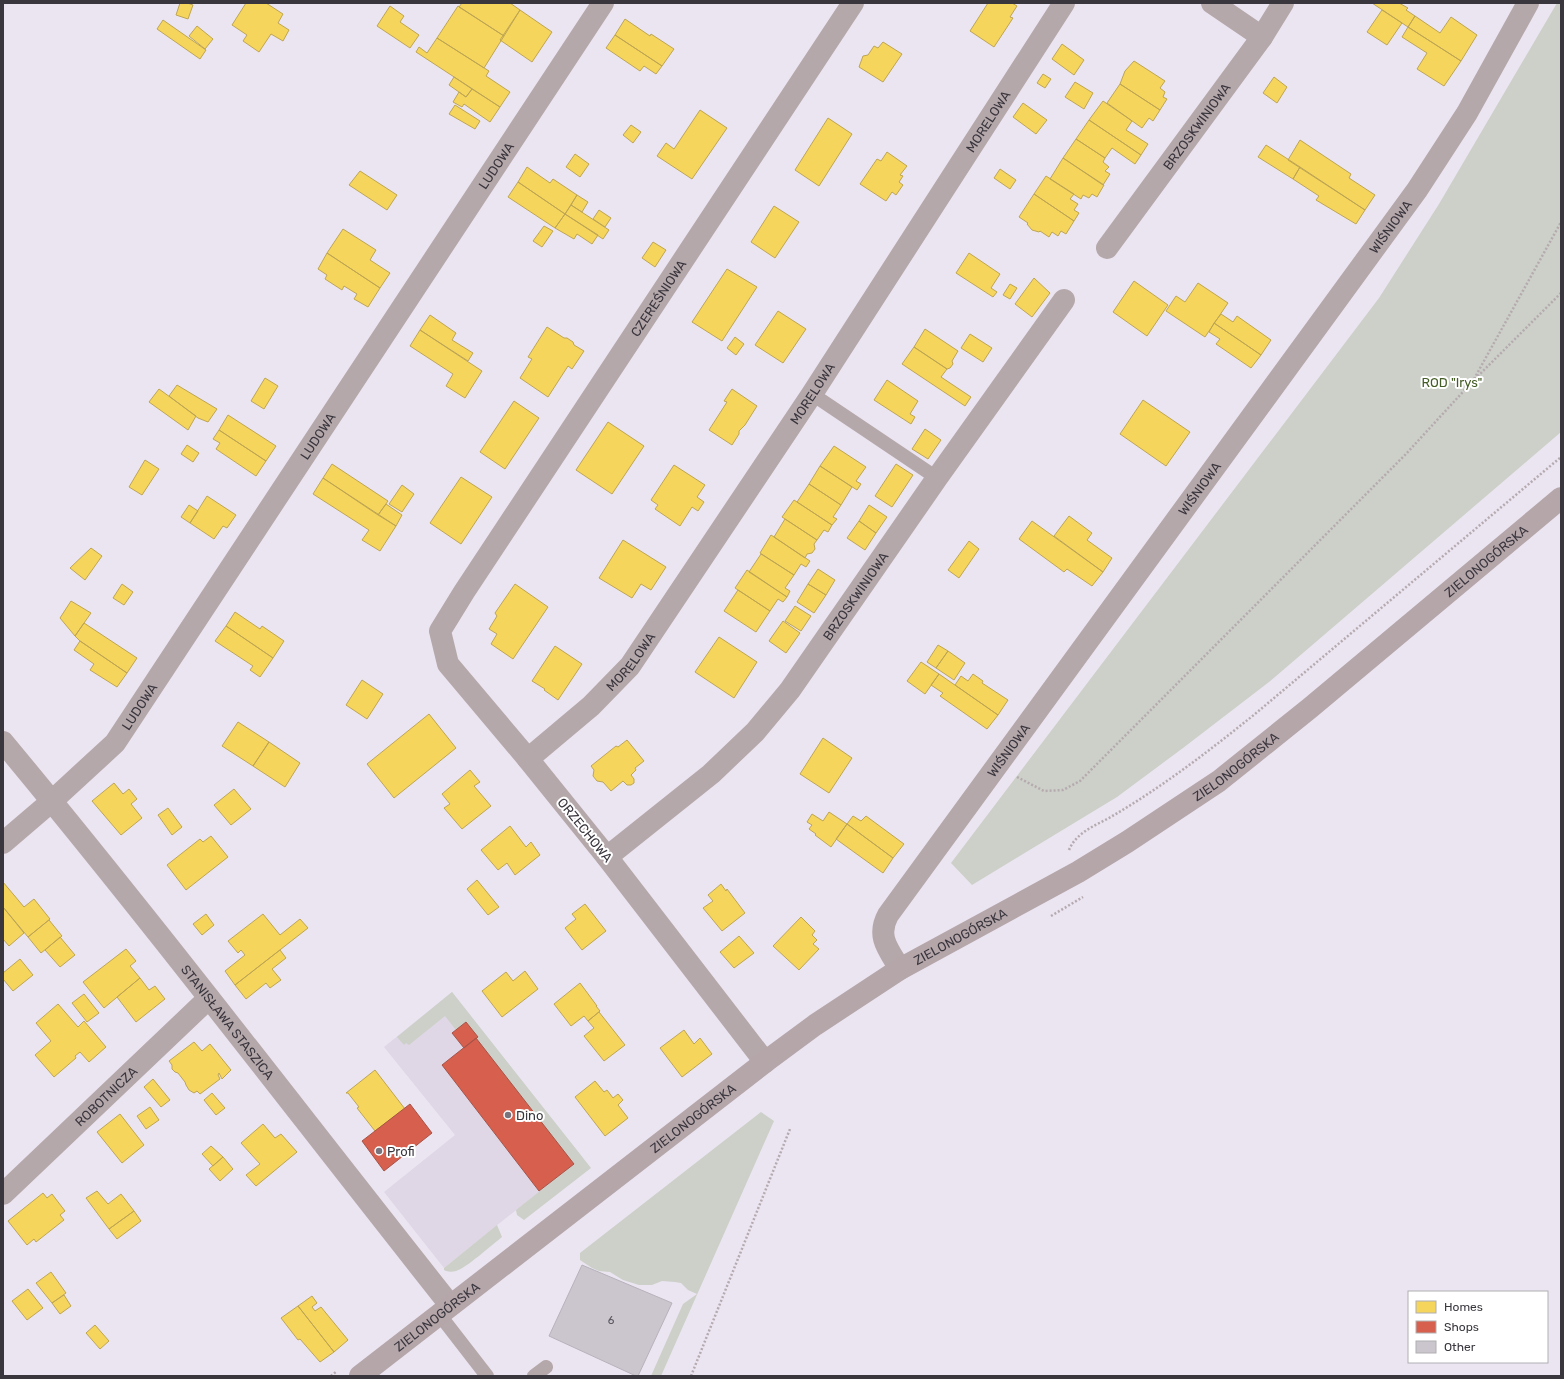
<svg xmlns="http://www.w3.org/2000/svg" width="1564" height="1379" font-family="Rubik,sans-serif">
<style>
.commercial{fill:#dfd6e6}
.green{fill:#ccd0c8}
.homes{fill:#f6d55c;stroke:#bea553}
.shops{fill:#d6604d;stroke:#a75348}
.building{fill:#cbc5ce;stroke:#b7b2bb}
.lines{fill:none;stroke-linecap:round;stroke-linejoin:round}
.path{stroke:#b5aaaf;stroke-width:2.5;stroke-dasharray:2 2;stroke-linecap:butt}
.lane{stroke:#b5a8aa;stroke-width:14}
.street{stroke:#b5a8aa;stroke-width:22}
.secondary{stroke:#b5a6aa;stroke-width:22}
.poi-dot{fill:#78737d;stroke:#fff;stroke-width:1.5}
.labels{text-anchor:middle;dominant-baseline:central;stroke-width:4;stroke-linejoin:round;paint-order:stroke}
.number-label{font-size:11px;fill:#5e5a62}
.street-label{font-size:13px;fill:#3a363e;stroke:#fff}
.park-label{font-size:13px;fill:#445c25;stroke:#fff}
.poi-label{font-size:13px;fill:#3a363e;stroke:#fff;text-anchor:start}
</style>
<rect width="100%" height="100%" fill="#ebe5f1"/>
<path class="commercial" d="M452,992l131,166 -77,60 -62,50 -60,-76 71,-57 -71,-88z"/>
<path class="green" d="M1557,3h4v429l-292,250 -86,66 -66,49 -145,88 -21,-22 428,-565 60,-94z
M452,992l139,176 -67,52 -7,-5 -1,-5 58,-46 -118,-134 -11,-14 -36,29 -3,-2 -2,2 -7,-8z
M761,1112l13,9 -113,255h-10l32,-72 14,-10 -9,-4 -7,-7 -6,-1 -13,-1 -10,4h-13l-16,-5 -13,-8 -11,-1 -7,-3 -12,-8v-7z
M497,1225l5,12c-9,7 -37,32 -46,34 -4,1 -9,1 -12,-1v-2z"/>
<path class="homes" d="M180,3h7l6,2 -5,14 -12,-4z
M246,3h20l17,11 -5,9 11,7 -6,11 -12,-7 -12,18 -16,-11 4,-6 -15,-10z
M462,3h48l10,7 -16,26 -45,-29z
M988,3h24l5,3 -7,11 3,1 -19,29 -24,-16z
M1372,3h27l9,5 -2,2 9,6 -7,11z
M390,6l14,10 -4,6 19,13 -9,13 -33,-22z
M458,6l46,30 -20,32 -47,-30z
M520,10l32,22 -20,30 -32,-22z
M1382,10l20,13 -15,22 -20,-13z
M1415,16l25,17 11,-16 26,18 -16,26 -53,-34z
M625,19l25,17 1,-2 23,15 -12,17 -47,-31z
M163,20l43,30 -6,9 -43,-30z
M197,26l16,13 -8,10 -16,-13z
M1408,27l53,34 -17,25 -27,-17 10,-16 -25,-16z
M615,35l47,31 -6,8 -12,-8 -4,5 -34,-23z
M437,38l52,33 -3,5 24,16 -10,15 -84,-55 3,-5 8,6z
M883,42l19,12 -19,28 -24,-15 4,-11 5,-1 6,-9 4,2z
M1062,44l22,16 -10,15 -22,-16z
M1134,61l31,20 -5,7 5,4 -2,5 4,2 -7,11 -40,-26 5,-13z
M1043,74l8,5 -6,9 -8,-5z
M454,77l18,12 -6,8 -17,-12z
M1274,77l13,10 -10,16 -14,-10z
M1075,82l18,11 -9,16 -19,-12z
M1120,84l40,26 -7,11 -4,-3 -7,10 -35,-25z
M472,89l28,18 -10,15 -26,-18 -2,3 -9,-5 6,-10 7,5z
M1103,101l29,20 -6,9 22,14 -7,11 -52,-35z
M1023,103l24,17 -11,14 -23,-17z
M455,105l25,16 -5,8 -26,-15z
M700,110l27,18 -35,51 -35,-23 9,-13 8,6z
M828,118l24,16 -33,52 -24,-16z
M1089,120l52,35 -6,9 -23,-16 -7,10 -29,-19z
M631,125l10,7 -8,11 -10,-8z
M1076,139l29,19 -2,4 6,5 -4,4 5,3 -7,11 -40,-27z
M1300,140l51,34 -2,4 26,17 -10,15 -77,-50z
M1266,145l34,22 -7,12 -35,-22z
M887,152l20,14 -7,9 3,1 -4,6 4,3 -7,10 -4,-3 -6,9 -26,-17 17,-25 4,2z
M575,154l14,10 -9,13 -14,-10z
M1063,158l41,27 -7,12 -5,-3 -3,4 -6,-3 -2,4 -31,-20z
M527,167l23,16 3,-4 24,16 -12,19 -47,-32z
M1300,167l65,43 -9,14 -40,-24 3,-4 -26,-17z
M1000,169l16,11 -6,9 -16,-11z
M360,171l37,24 -10,15 -38,-25z
M1046,176l28,18 -4,5 8,5 -4,6 5,3 -5,8 -40,-27z
M518,182l47,32 -10,14 -47,-31z
M1034,194l40,27 -8,13 -5,-3 -3,5 -6,-4 -3,5 -9,-6 -1,1 -7,-2 -5,-6 1,-1 -9,-6z
M577,195l11,7 -6,10 -11,-7z
M571,205l38,25 -6,9 -38,-25z
M774,206l25,16 -24,36 -24,-16z
M599,210l12,8 -6,9 -12,-8z
M565,214l33,21 -6,9 -15,-10 -3,5 -19,-11z
M544,226l9,5 -11,16 -9,-6z
M343,229l33,21 -6,10 20,13 -10,15 -53,-35z
M653,242l13,8 -11,17 -13,-9z
M327,253l53,35 -12,19 -14,-8 3,-5 -13,-8 -2,4 -17,-11 2,-4 -9,-6z
M969,253l31,21 -9,14 6,4 -4,5 -37,-24z
M727,269l30,18 -35,54 -30,-19z
M1034,278l16,15 -18,24 -17,-13z
M1134,281l34,24 -21,31 -34,-24z
M1198,283l30,20 -23,34 -39,-26 10,-15 9,6z
M1010,284l7,4 -7,11 -7,-4z
M778,311l28,18 -23,34 -28,-18z
M1221,314l12,8 4,-6 34,24 -10,15 -47,-32z
M430,315l26,18 -4,7 21,13 -5,8 -48,-31z
M1214,323l47,32 -10,13 -35,-24 4,-5 -11,-7z
M547,327l17,11h3l6,4 1,3 10,6 -12,18 -4,-3 -20,31 -28,-19 12,-19 -4,-2z
M925,329l33,22 -6,10 1,3 -3,4 -3,1 -33,-22z
M420,330l62,41 -17,27 -19,-12 7,-12 -43,-28z
M970,334l22,14 -9,14 -22,-14z
M735,337l9,7 -8,11 -9,-7z
M914,347l33,22 -6,8 30,20 -6,9 -63,-42z
M265,378l13,8 -14,23 -13,-8z
M887,380l31,21 -8,13 5,3 -4,7 -37,-24z
M177,385l40,24 -9,13 -10,-4 -29,-22z
M159,389l37,27 -8,14 -39,-28z
M732,389l25,17 -12,19 -6,6v3l-7,11 -23,-15 18,-28 -3,-1z
M1143,400l47,32 -24,34 -46,-32z
M514,401l25,17 -34,51 -25,-17z
M228,415l48,31 -10,15 -47,-31z
M608,422l36,24 -32,48 -36,-24z
M925,429l16,11 -13,19 -16,-10z
M219,430l47,31 -10,15 -40,-27 4,-6 -7,-4z
M187,445l12,8 -6,9 -12,-8z
M834,446l32,21 -10,14 5,3 -4,6 -37,-24z
M145,460l14,9 -17,26 -13,-8z
M332,464l56,37 -10,14 -55,-37z
M896,464l17,11 -21,32 -17,-11z
M674,465l31,20 -8,12 7,5 -6,9 -6,-4 -12,19 -25,-17 3,-4 -7,-5z
M820,466l32,21 -11,18 -32,-21z
M461,477l31,20 -31,47 -31,-21z
M323,478l73,48 -16,25 -18,-11 7,-10 -56,-36z
M809,484l32,21 -8,12 4,2 -5,6 -35,-23z
M402,485l12,9 -12,18 -13,-8z
M207,496l29,19 -9,13 -4,-2 -9,13 -24,-16z
M794,500l38,25 -4,7 -4,-2 -7,10 -35,-23z
M386,504l16,11 -6,11 -18,-11z
M189,505l9,6 -8,12 -9,-6z
M869,505l18,12 -11,16 -17,-12z
M1069,516l23,17 -5,7 25,18 -9,14 -49,-36z
M785,519l32,21 -3,4 1,5 -3,4 -5,1 -2,4 -31,-21z
M859,521l17,12 -11,17 -18,-12z
M1032,521l71,51 -11,14 -25,-17 -3,3 -45,-33z
M771,535l39,26 -4,6 -5,-3 -7,11 -34,-22z
M623,540l43,27 -15,23 -10,-6 -9,14 -33,-20z
M969,541l10,8 -20,29 -11,-8z
M91,548l11,8 -17,24 -15,-12z
M761,554l33,21 -9,13 5,3 -3,6 -38,-25z
M818,569l17,11 -9,15 -18,-11z
M747,570l40,27 -4,5 -5,-3 -8,12 -35,-23z
M122,584l11,8 -9,13 -11,-7z
M515,584l33,23 -35,52 -22,-15 6,-10 -8,-5 8,-13 -2,-3z
M808,584l18,11 -12,18 -17,-11z
M738,590l32,21 -14,21 -32,-21z
M71,601l20,12 -16,23 -15,-18z
M795,606l16,10 -10,15 -16,-10z
M235,612l25,17 2,-3 22,15 -11,17 -47,-32z
M783,621l17,12 -14,20 -17,-12z
M84,623l53,35 -10,15 -47,-32 -5,-5z
M226,626l47,32 -13,19 -10,-7 3,-4 -38,-25z
M719,637l38,25 -23,36 -39,-26z
M80,641l47,32 -10,14 -27,-17 4,-6 -20,-14z
M938,645l10,6 -12,17 -9,-6z
M555,646l27,18 -24,36 -14,-10 1,-1 -13,-8z
M948,651l17,12 -11,17 -18,-12z
M921,662l18,12 -14,20 -18,-13z
M939,674l59,41 -11,14 -47,-33 3,-3 -12,-8z
M973,674l10,7 -1,2 26,17 -10,15 -43,-30 6,-9 7,5z
M362,680l21,14 -16,25 -21,-14z
M429,714l27,34 -62,50 -27,-34z
M238,722l31,20 -16,24 -31,-20z
M823,738l29,20 -23,35 -29,-19z
M627,740l17,21 -9,7 1,2 -5,5 3,4v4l-3,2h-4l-4,-4 -12,10 -8,-9 -6,-1 -4,-5 1,-6 -3,-4 25,-20 2,1z
M269,742l31,21 -15,24 -32,-21z
M470,770l10,12 -6,4 17,20 -29,23 -18,-21 6,-4 -8,-10z
M114,783l9,11 6,-5 8,10 -6,5 11,14 -21,17 -29,-34z
M234,789l17,20 -20,16 -17,-20z
M168,808l14,19 -10,8 -14,-20z
M829,812l18,12 -16,23 -16,-12 1,-1 -7,-5 3,-4 -5,-3 5,-8 11,7z
M853,816l8,5 5,-5 38,28 -11,14 -46,-34z
M847,824l46,34 -10,15 -47,-34z
M510,826l16,21 5,-5 9,13 -25,20 -8,-12 -9,7 -17,-20z
M211,836l17,21 -42,33 -19,-25 33,-26 3,3z
M477,880l22,27 -11,8 -21,-26z
M3,882l21,25 10,-8 16,20 -22,18 -25,-30z
M721,884l5,7 1,-2 18,24 -23,18 -19,-23 10,-7 -5,-6z
M585,904l21,27 -24,19 -17,-22 11,-9 -4,-5z
M3,907l21,26 -15,13 -6,-7z
M206,914l8,11 -12,10 -9,-11z
M263,914l17,21 20,-16 8,9 -73,57 -10,-14 20,-16 -4,-5 -3,3 -10,-12z
M801,917l14,14 -3,4 5,5 -4,4 6,5 -20,21 -26,-24z
M49,920l13,16 -21,17 -13,-16z
M739,936l15,17 -20,15 -14,-16z
M60,937l15,18 -15,12 -15,-17z
M126,949l10,12 -6,5 10,12 -36,30 -21,-26z
M280,950l6,8 -14,11 9,11 -11,8 -4,-5 -20,16 -11,-14z
M20,959l13,16 -20,16 -10,-12v-6z
M525,971l13,18 -36,28 -20,-26 24,-19 7,9z
M140,978l9,12 6,-4 10,13 -29,23 -19,-25z
M580,983l17,23h-1l4,5 -12,10 -4,-5 -13,10 -17,-22z
M84,994l15,19 -12,9 -15,-19z
M58,1004l20,23 6,-6 22,26 -17,15 -9,-10 -5,4 1,2 -22,19 -19,-22 16,-14 -15,-18z
M599,1012l26,33 -21,16 -20,-25 10,-8 -6,-7z
M684,1030l10,14 6,-6 12,16 -30,23 -22,-29z
M194,1042l8,9 8,-7 21,26 -9,9 -3,-6 -1,2 2,4 -20,15 -3,-3 -3,2 -5,-3 -3,-5 -1,-3 -7,-9 -3,-1 -3,-3v-4l-3,-4z
M375,1070l30,39 -30,22 -18,-23 2,-1 -11,-14h-2z
M153,1079l17,21 -9,7 -17,-20z
M595,1081l9,11 3,-2 6,8 5,-4 5,6 -5,5 10,13 -23,18 -30,-39z
M212,1093l13,15 -9,7 -12,-15z
M150,1107l9,13 -13,9 -9,-13z
M120,1114l24,31 -22,18 -25,-31z
M263,1124l12,14 6,-4 16,18 -41,34 -10,-11 14,-11 -19,-21z
M211,1146l12,11 -10,9 -11,-12z
M223,1157l10,12 -13,12 -11,-12z
M97,1191l11,13 13,-10 13,17 -25,18 -23,-31z
M43,1193l4,5 5,-4 13,17 -5,4 4,5 -28,22 -2,-3 -7,6 -19,-24z
M134,1211l7,10 -24,18 -8,-10z
M51,1272l15,21 -14,10 -16,-20z
M28,1289l15,19 -16,12 -15,-19z
M64,1295l7,11 -11,8 -8,-11z
M312,1296l5,7 -5,4 3,4 6,-4 27,33 -14,12 -36,-46z
M298,1306l36,46 -14,10 -20,-23 -2,1 -17,-22z
M95,1325l14,16 -9,8 -14,-16z"/>
<path class="shops" d="M466,1022l12,15 -14,11 -12,-15z
M476,1038l98,126 -35,27 -97,-126z
M410,1104l22,29 -48,38 -22,-30z"/>
<path class="building" d="M582,1265l90,38 -34,73h-2l-87,-40z"/>
<g class="lines">
<path class="path" d="M1474,379l87,-157
M1017,777l27,14 19,-1 17,-9 325,-326 67,-73 89,-89
M1069,850c7,-17 25,-24 40,-32 52,-30 100,-67 146,-104l306,-257
M1051,916l32,-19
M331,1376l6,-5
M691,1376l99,-247"/>
<path class="lane" d="M812,394l125,84
M439,1314l48,62
M534,1376l12,-9"/>
<g class="street">
<path d="M1212,3l50,34"/>
<path id="s1" d="M1107,248l155,-211 21,-34"/>
<path id="s2" d="M3,742c153,184 298,375 447,563"/>
<path id="s3" d="M528,759l63,-53 39,-40 182,-272 252,-391"/>
<path id="s4" d="M3,843l49,-42 63,-58 488,-740"/>
<path id="s5" d="M607,857l104,-83 44,-42 35,-42 147,-212 127,-178"/>
<path id="s6" d="M900,969c-11,-19 -24,-32 -12,-54l529,-725 50,-77 61,-110"/>
<path id="s7" d="M765,1062l-158,-205 -79,-98 -80,-95 -8,-33 24,-39 389,-589"/>
<path id="s8" d="M3,1194l206,-196"/>
</g>
<path class="secondary" id="s9" d="M360,1376l405,-314 50,-37 85,-56 178,-97 49,-30 92,-61 91,-73 251,-210"/>
</g>
<g class="poi-dot">
<circle cx="508" cy="1115" r="4"/>
<circle cx="379" cy="1151" r="4"/>
</g>
<g class="labels">
<g class="number-label">
<text x="611" y="1320">6</text>
</g>
<g class="street-label">
<text stroke="none"><textPath href="#s3" startOffset="790">MORELOWA</textPath></text>
<text stroke="none"><textPath href="#s1" startOffset="151">BRZOSKWINIOWA</textPath></text>
<text stroke="none"><textPath href="#s4" startOffset="842">LUDOWA</textPath></text>
<text stroke="none"><textPath href="#s6" startOffset="911">WIŚNIOWA</textPath></text>
<text stroke="none"><textPath href="#s7" startOffset="941">CZEREŚNIOWA</textPath></text>
<text stroke="none"><textPath href="#s3" startOffset="466">MORELOWA</textPath></text>
<text stroke="none"><textPath href="#s4" startOffset="518">LUDOWA</textPath></text>
<text stroke="none"><textPath href="#s6" startOffset="587">WIŚNIOWA</textPath></text>
<text stroke="none"><textPath href="#s9" startOffset="1393">ZIELONOGÓRSKA</textPath></text>
<text stroke="none"><textPath href="#s5" startOffset="363">BRZOSKWINIOWA</textPath></text>
<text stroke="none"><textPath href="#s3" startOffset="142">MORELOWA</textPath></text>
<text stroke="none"><textPath href="#s4" startOffset="194">LUDOWA</textPath></text>
<text stroke="none"><textPath href="#s6" startOffset="263">WIŚNIOWA</textPath></text>
<text stroke="none"><textPath href="#s9" startOffset="1069">ZIELONOGÓRSKA</textPath></text>
<text transform="translate(585 830) rotate(51)">ORZECHOWA</text>
<text stroke="none"><textPath href="#s9" startOffset="745">ZIELONOGÓRSKA</textPath></text>
<text stroke="none"><textPath href="#s2" startOffset="359">STANISŁAWA STASZICA</textPath></text>
<text stroke="none"><textPath href="#s8" startOffset="142">ROBOTNICZA</textPath></text>
<text stroke="none"><textPath href="#s9" startOffset="421">ZIELONOGÓRSKA</textPath></text>
<text stroke="none"><textPath href="#s9" startOffset="97">ZIELONOGÓRSKA</textPath></text>
</g>
<g class="park-label">
<text x="1452" y="382">ROD "Irys"</text>
</g>
<g class="poi-label">
<text x="516" y="1115">Dino</text>
<text x="387" y="1151">Profi</text>
</g>
</g>
<rect width="1564" height="1379" fill="none" stroke="#3a363e" stroke-width="8"/>
<rect x="1408" y="1291" width="140" height="72" fill="#ffffff" stroke="#b0afb2"/>
<rect x="1416" y="1301" width="20" height="12" fill="#f6d55c" stroke="#b0afb2"/>
<text x="1444" y="1311" font-size="12" fill="#3a363e">Homes</text>
<rect x="1416" y="1321" width="20" height="12" fill="#d6604d" stroke="#b0afb2"/>
<text x="1444" y="1331" font-size="12" fill="#3a363e">Shops</text>
<rect x="1416" y="1341" width="20" height="12" fill="#cbc5ce" stroke="#b0afb2"/>
<text x="1444" y="1351" font-size="12" fill="#3a363e">Other</text>
</svg>
